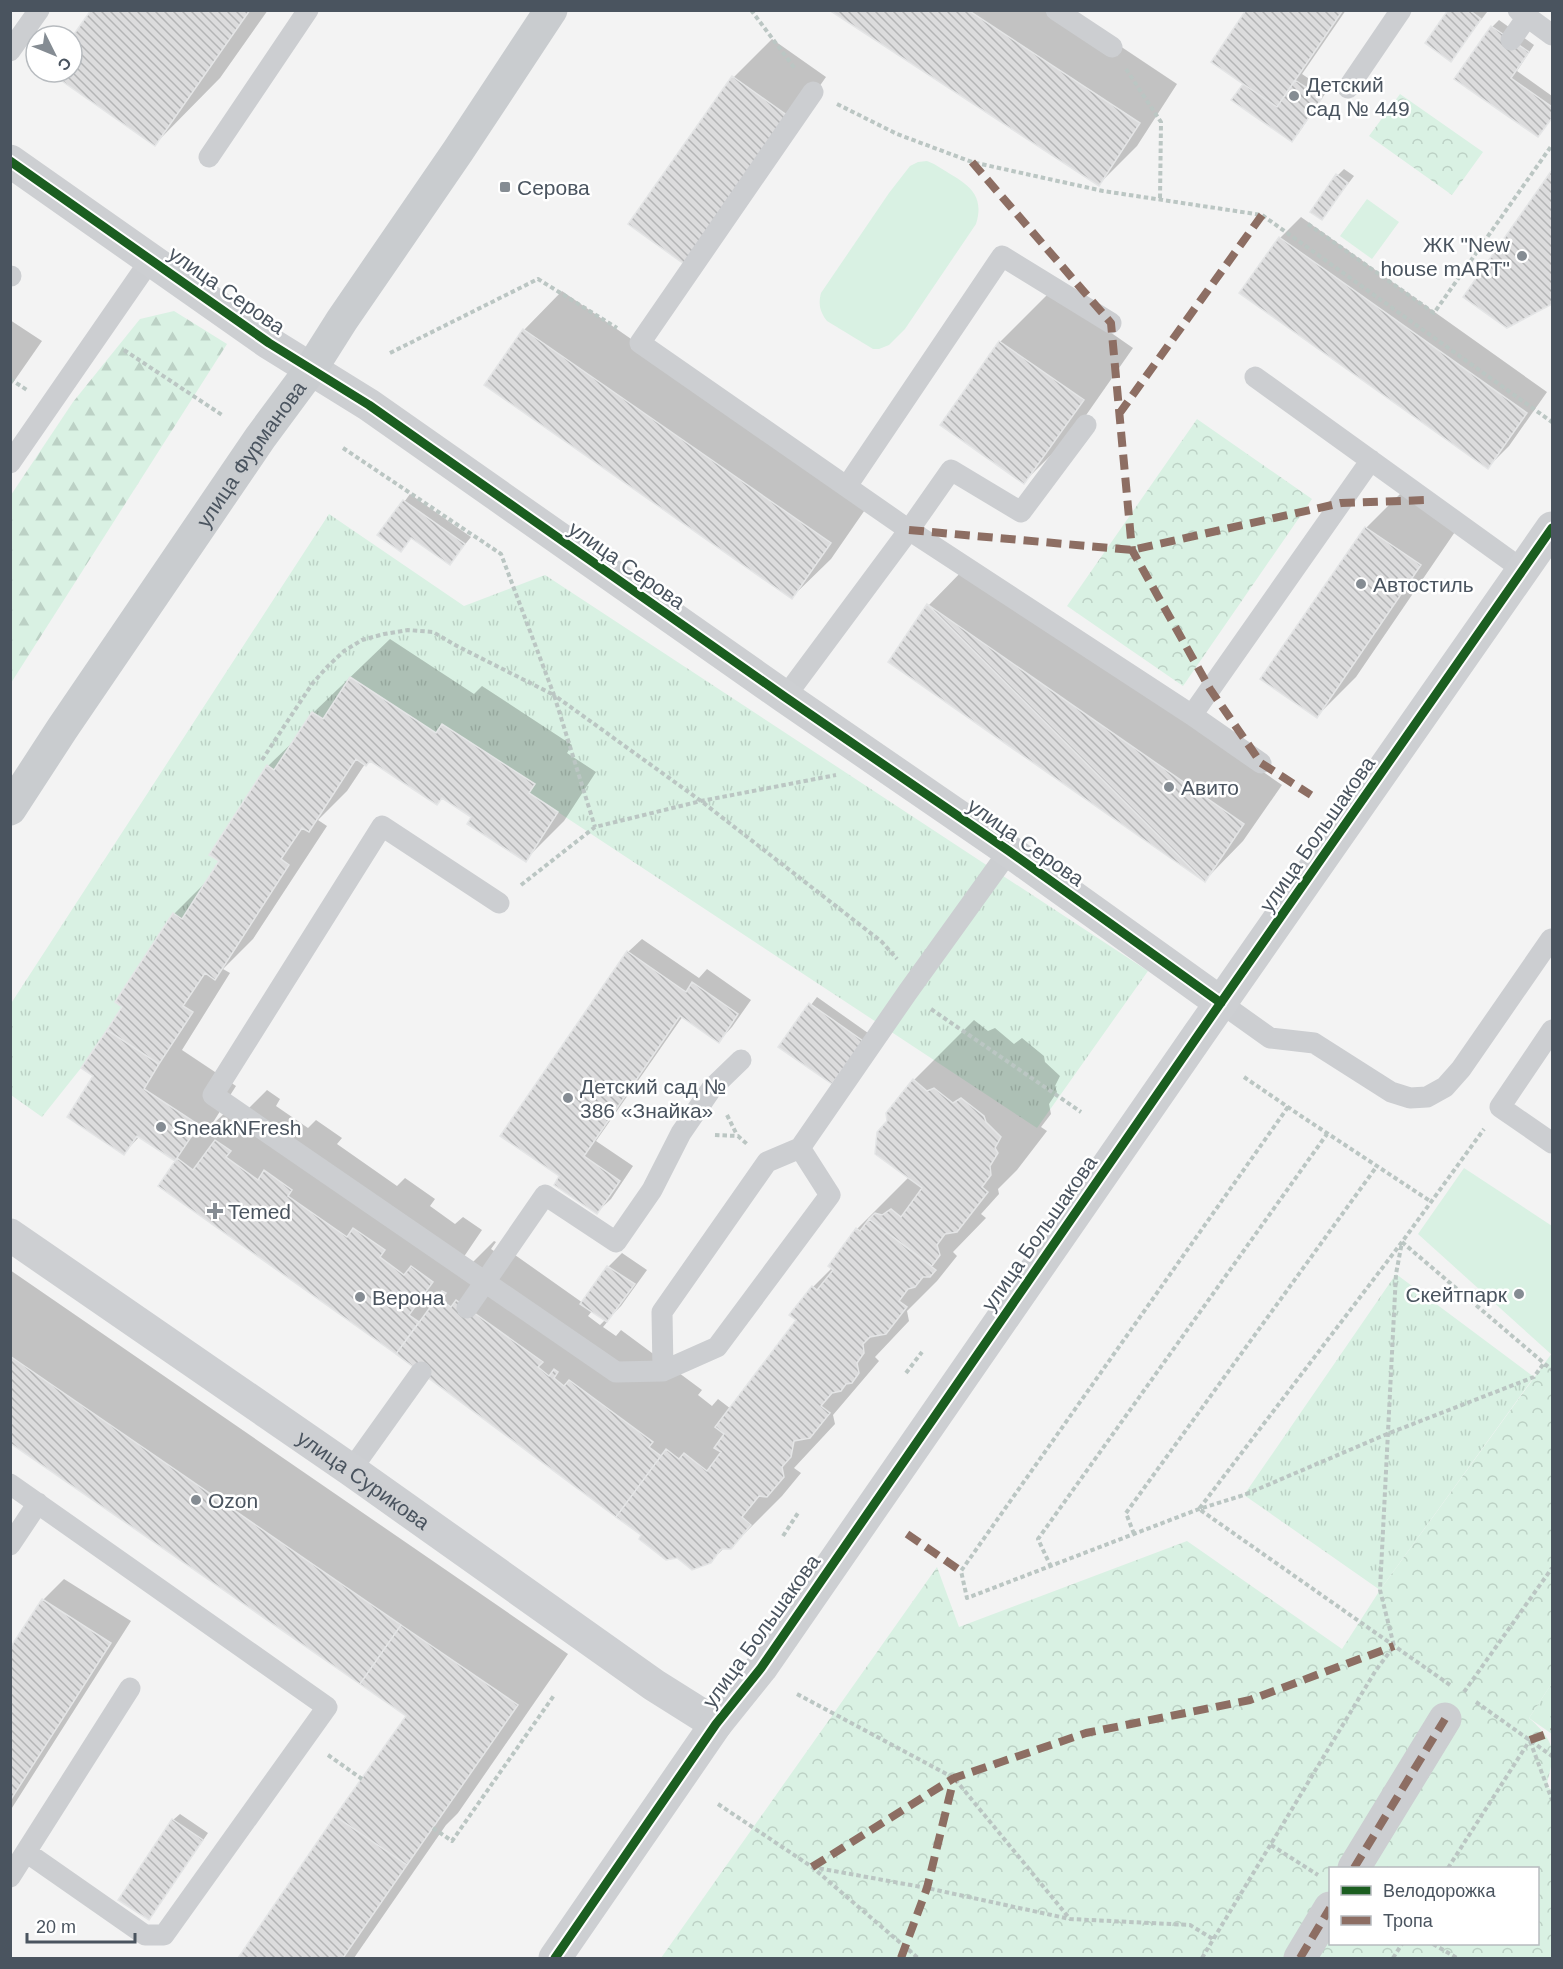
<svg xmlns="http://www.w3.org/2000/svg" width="1563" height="1969" font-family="Helvetica,sans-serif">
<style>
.grass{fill:url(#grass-tufts)}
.forest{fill:url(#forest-firs)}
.park{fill:url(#park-crowns);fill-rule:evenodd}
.pitch{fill:#d9f1e3}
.shadow{fill:#0003;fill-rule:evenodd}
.building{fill:url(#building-back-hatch);stroke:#e4e5e6;stroke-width:1.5}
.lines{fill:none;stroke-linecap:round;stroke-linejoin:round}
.path{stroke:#bbc6c3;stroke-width:4;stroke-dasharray:4.5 3;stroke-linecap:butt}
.lane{stroke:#ccced1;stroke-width:21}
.street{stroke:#ccced1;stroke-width:33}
.secondary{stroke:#cdcfd2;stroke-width:33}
.primary{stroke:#c9cccf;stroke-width:33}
.quiet{stroke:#8d6e63;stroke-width:8;stroke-dasharray:15 8;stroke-linecap:butt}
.cycleway-casing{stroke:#fff;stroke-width:13}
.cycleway{stroke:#1b5e20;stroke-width:9}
.poi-dot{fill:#858c93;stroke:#fff;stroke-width:2}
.labels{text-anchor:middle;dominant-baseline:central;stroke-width:5;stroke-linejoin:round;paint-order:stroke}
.poi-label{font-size:21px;fill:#4a545f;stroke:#fff;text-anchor:start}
.street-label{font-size:21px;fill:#4a545f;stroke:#fff}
</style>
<defs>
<pattern id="grass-tufts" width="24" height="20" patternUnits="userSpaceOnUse" patternTransform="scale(1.5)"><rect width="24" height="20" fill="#d9f1e3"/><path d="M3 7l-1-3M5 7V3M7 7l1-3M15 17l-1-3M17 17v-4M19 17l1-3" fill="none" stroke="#bcd1c5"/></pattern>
<pattern id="forest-firs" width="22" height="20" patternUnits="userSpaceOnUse" patternTransform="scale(1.5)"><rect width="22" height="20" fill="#d9f1e3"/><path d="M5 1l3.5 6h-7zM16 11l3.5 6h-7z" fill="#bcd1c5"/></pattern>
<pattern id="park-crowns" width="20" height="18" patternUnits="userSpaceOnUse" patternTransform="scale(1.5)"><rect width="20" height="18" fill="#d9f1e3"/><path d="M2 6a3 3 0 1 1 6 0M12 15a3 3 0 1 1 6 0" fill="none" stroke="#bcd1c5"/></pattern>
<pattern id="building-back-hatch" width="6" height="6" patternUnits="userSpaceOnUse" patternTransform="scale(1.5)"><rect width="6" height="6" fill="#dcdcdd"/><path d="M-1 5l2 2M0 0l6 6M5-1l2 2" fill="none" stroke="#b4b5b6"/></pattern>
</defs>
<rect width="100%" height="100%" fill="#f3f3f3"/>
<path class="grass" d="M329,514l135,92 81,-31 603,396 -111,157 -508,-335 5,-9 -92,-60 -6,9 -85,-56 -28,42 -11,-6 -38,57 -6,-4 -59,89 10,6 -37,58 -9,-5 -58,88 7,5 -41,61 -39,49 -31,-22 -1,-90z
M1396,1274l138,103 -154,213 -136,-95z
M1552,1683v51l-23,-16z"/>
<path class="forest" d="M174,311l53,33 -216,339v-188l62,-93 67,-83z"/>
<path class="park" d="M1400,94l83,58 -31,43 -83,-59z
M1197,419l115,80 -129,187 -116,-80z
M1552,1353v330l-23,35c27,24 27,34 17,68l6,4v168h-891l276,-391 22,60 228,-86 155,108 38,-59zM1330,1868h208v76h-208z"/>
<path class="pitch" d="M927,161l7,3c26,17 53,25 42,60l-71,105 -16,16 -10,4h-6l-46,-28c-7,-9 -9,-17 -6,-28l68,-100 21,-27 8,-4z
M1367,199l32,23 -27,37 -32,-23z
M1464,1168l88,58v129l-134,-121z"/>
<path class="shadow" d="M92,10h176l-48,68 -65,66 -103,-72h20v-32z
M832,10h234l111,74 -40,62 -39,39z
M1247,10h99l-44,64 25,17 -29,43 -6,6 -59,-40 12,-17z
M1450,10l37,2 -36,48z
M1499,20l35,25 -17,26 35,25v22l-14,17 -81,-57 35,-51z
M772,39l54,38 -103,146 11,-146z
M1344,169l10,7 -32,42 16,-43z
M1552,173v129l-45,24 -42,-29z
M1301,217l246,175 -38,54 -21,21 -247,-175 39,-54z
M562,291l307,213 -38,55 -39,38 -268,-267z
M1051,291l82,57 -58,83 -51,51 -24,-140z
M10,320l32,21 -32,46z
M1405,489l54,37 -103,151 -39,39 49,-188z
M410,494l61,43 -21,26 -38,-26 -11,13 -21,-15z
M967,566l315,219 -39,56 -38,39 -315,-219 39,-56z
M390,639l84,55 8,-8 90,59 -5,8 29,19 -32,49 -39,39 -52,-44 -30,-19 -6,6 -66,-43 -6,4 -18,27 -29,29 9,6 -74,113 -30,30 7,4 -48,77 54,36 -24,38h1l16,-15 11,8 27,-27 13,9 -4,7 32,22 8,-8 26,18 -5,6 60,42 8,-8 30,21 -5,7 25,18 8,-7 19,13 -23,34 7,5 28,-28 2,1 -5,7 10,7 7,-6 75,53 25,-36 14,-14 25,17 -26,36 -14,14 1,1 -5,6 13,9 5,-6 81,60 -4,5 14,11 6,-7 13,10 67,-89 15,-33 19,-19 25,-39 52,-52 -20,-56 25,-41 60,-60 14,11 7,-3 19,16 8,-6 22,18 1,6 15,14 -5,10 2,6 -8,12 2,10 -10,13 6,4 -30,39 -19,19 1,5 -18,20 5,4 -33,34 4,4 -20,25 -30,30 2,10 -34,36 4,4 -46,54 2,9 -41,44 7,5 -19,23 -51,51h-6l-15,15 -67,-27 -221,-164 -262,-186 17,-25 -37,-24 -16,17 -29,-77 29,-70 50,-92 35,-35 12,-18 47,-95 29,-28 16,-25zM592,1311l14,8 -6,6 -12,-9z
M642,939l57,39 8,-9 44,31 -19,27 -13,14 -36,-25 -87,125 37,25 -22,33 -14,13 -36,-36 67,-224z
M817,997l51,36 -30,43 -58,-30z
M10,1270l558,384 -110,159 -12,12 -92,133h-114l168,-243 -398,-274z
M64,1579l67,42 -121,190v-160l33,-51z
M180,1814l28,19 -53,78 -6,7 24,-98z"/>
<path class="building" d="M91,10h159l-95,136 -106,-74h23v-35z
M829,10h139l172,113 -41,63z
M1246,10h97l-66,97 -66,-45z
M1448,10h21l12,9 -30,43 -26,-19z
M1491,26l38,26 -18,26 41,29v11l-14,19 -84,-58z
M732,76l56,40 -104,148 -56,-40z
M1295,80l27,18 -30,44 -61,-42 12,-16 34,23z
M1552,170v134l-45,24 -44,-31z
M1336,174l12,9 -26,37 -12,-8z
M1279,237l248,176 -39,56 -249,-176z
M523,329l308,214 -39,56 -308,-214z
M999,341l85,59 -60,84 -84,-59z
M403,500l62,44 -15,21 -39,-27 -10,14 -24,-17z
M1365,527l56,38 -104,153 -57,-39z
M927,604l278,278 -317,-220z
M927,604l317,220 -39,58z
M350,677l86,56 6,-9 93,60 -6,9 29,19 -32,50 -59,-38 4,-7 -29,-19 -5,7 -67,-44 -4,5 -10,-7 -47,73 -7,-4 -21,31 8,6 -74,115 -10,-7 -22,33 10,6 -34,52 -52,-34 15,-23 -7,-5 58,-89 9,6 37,-58 -10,-6 58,-90 7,5 38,-58 11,7z
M627,951l59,41 6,-10 46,32 -19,29 -39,-27 -96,140 36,25 -23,33 -43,-29 5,-9 -59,-40z
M809,1003l54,38 -31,43 -54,-37z
M107,1030l52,34 -15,25 55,36 -24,36 -38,-25 -13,19 -57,-38 26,-41 -12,-8z
M913,1079l14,12 7,-3 19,15 8,-5 23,18 2,6 15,15 -6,11 3,5 -8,13 1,9 -9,12 6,5 -31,40 -12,2 -8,11 3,10 -8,11 -63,-47 6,-6 7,2 9,-6 10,8 21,-29 -47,-34 2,-22 10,-11 -1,-8z
M215,1140l16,11 -5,6 32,23 6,-10 28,20 -4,6 59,41 6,-9 32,22 -5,7 24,18 7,-9 22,16 -24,33 10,7 -23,32 -238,-168 19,-28 16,12z
M869,1219l67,51 -6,7h-7l-8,10 -7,2 -9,12 8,6 -21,27 -16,3 -7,7 1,9 -7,10 2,10 -7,10 -6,1 -5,7 -9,2 -11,13 9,7 -20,25 -16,3 -3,16 -9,10 2,10 -17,20 -8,-1 -17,21 9,8 -20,24h-10l-10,14 -19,7 -15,-12 -11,2 -27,-21 2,-4 -25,-18 50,-68 13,10 5,-6 23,18 14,-19 -7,-4 10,-14 -9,-7 81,-107 -7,-5 23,-29 5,4 16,-20 -5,-4 28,-38 4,3z
M607,1266l28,18 -28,38 -27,-18z
M442,1291l4,2 -5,7 10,7 5,-7 87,62 -5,5 11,9 5,-7 4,3 -4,6 10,8 5,-6 84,62 -4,5 12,9 -45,61 -220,-163z
M10,1356l391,269 -41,59 -350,-241z
M42,1599l69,44 -101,158v-153z
M401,1625l117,80 -111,160 -72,-49 71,-100 -46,-32z
M335,1816l72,49 -64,93h-105z
M172,1819l31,21 -54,80 -31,-20z"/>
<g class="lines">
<path class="path" d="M751,10l45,60
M1126,69l35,53 -1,77
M837,104l60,30 75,28 131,29 159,24 290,207
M1308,224l126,89 118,-168
M124,350l98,65
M390,353l148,-74 79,49
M10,379l17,11
M343,448l158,106 53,141 147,106 181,141 15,17
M262,760l50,-76 15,-17 17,-16 18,-11 22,-6 24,-4 25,2 24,14 97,49 41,132
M521,885l74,-58 106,-26 135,-26
M931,1009l150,103
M1244,1077l57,39 129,85
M1288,1107l-327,464 6,27 232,-89 45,-14 143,-61 147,-57 10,-14
M727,1115l10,20
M715,1135l23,1 9,8
M1402,1242l150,128
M906,1373l16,-21
M1134,1534l-8,-21 251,-347
M783,1536l15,-23
M1051,1567l-13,-28 289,-405
M1450,1685l-251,-176 203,-267 82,-113
M1464,1692l88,-124
M797,1694l157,84 116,141
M1476,1702l76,54
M1530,1741l22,59
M328,1755l34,24
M718,1804l94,63 106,91
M433,1828l19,13 103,-147
M1271,1845l47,30
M812,1867l115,21 143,31 120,6 23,14
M1448,1868l82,-128
M1433,1944l24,14
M1202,1958l174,-288 18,-24 -14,-56 16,-316 6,-32
M1393,1958l9,-14"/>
<path class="lane" d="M1056,10l56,37
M1518,10l34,25
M1511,40l16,-23
M10,51l29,-41
M1348,88l53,-78
M813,92l-173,251 269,187 283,185 179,-255
M209,157l99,-147
M10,276h1
M1255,377l268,193
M10,463l141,-204
M847,486l155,-230 109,67
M785,697l124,-167 42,-60 70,42 65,-87
M1192,715l69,48
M499,903l-117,-77 -169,269 403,277 47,-1 54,-24 113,-152 -30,-47 107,-155 102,-142
M1221,1003l49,35 44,5 77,49 19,6 17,-1 18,-10 16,-18 90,-130
M1552,1030l-52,77 52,36
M467,1308l78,-113 71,47 36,-52 29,-57 31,-45 29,-28
M663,1371l-1,-59 105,-150 33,-14
M351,1470l70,-98
M10,1484l317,223 -163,228h-19l-119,-83
M10,1545l28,-42
M10,1877l120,-189"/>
<path class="street" d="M1354,1868l91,-149
M1300,1958l30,-50"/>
<g class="secondary">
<path d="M10,161l259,182 100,62 416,292 224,154 212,152"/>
<path id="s1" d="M10,1235l341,235 303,215 62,39"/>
<path d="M555,1958l161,-234 45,-56 438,-634 353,-506"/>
</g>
<path class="primary" id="s2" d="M10,809l52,-80 198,-291 51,-69 31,-49 116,-169 93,-141"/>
<path class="quiet" d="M972,162l139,161 21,227 78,139 51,74 50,32
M1119,414l143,-199
M909,530l223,20 209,-47 86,-3
M907,1534l54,37
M1530,1740l22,-8
M812,1867l142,-89
M1354,1868l91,-149
M901,1958l26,-70 27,-110 132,-45 164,-33 144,-54
M1300,1958l30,-50"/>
<g class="cycleway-casing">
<path id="cycleway" d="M10,161l259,182 100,62 416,292 224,154 212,152
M555,1958l161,-234 45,-56 438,-634 353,-506"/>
</g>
<use href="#cycleway" class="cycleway"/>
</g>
<g class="poi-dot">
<circle cx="1294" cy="96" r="6"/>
<rect x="499" y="181" width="12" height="12" rx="3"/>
<circle cx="1522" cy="256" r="6"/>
<circle cx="1361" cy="584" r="6"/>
<circle cx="1169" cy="787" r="6"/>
<circle cx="568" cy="1098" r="6"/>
<circle cx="161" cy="1127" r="6"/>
<path d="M212 1202h6v6h6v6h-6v6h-6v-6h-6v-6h6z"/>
<circle cx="1519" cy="1294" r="6"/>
<circle cx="360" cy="1297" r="6"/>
<circle cx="196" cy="1500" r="6"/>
</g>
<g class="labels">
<g class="poi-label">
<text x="1306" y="84">Детский<tspan x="1306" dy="24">сад № 449</tspan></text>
<text x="517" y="187">Серова</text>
<text x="1510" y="244" text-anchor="end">ЖК "New<tspan x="1510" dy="24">house mART"</tspan></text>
<text x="1373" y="584">Автостиль</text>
<text x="1181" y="787">Авито</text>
<text x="580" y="1086">Детский сад №<tspan x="580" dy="24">386 «Знайка»</tspan></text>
<text x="173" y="1127">SneakNFresh</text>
<text x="228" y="1211">Temed</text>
<text x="1507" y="1294" text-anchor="end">Скейтпарк</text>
<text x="372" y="1297">Верона</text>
<text x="208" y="1500">Ozon</text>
</g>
<g class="street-label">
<text transform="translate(227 290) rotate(35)">улица Серова</text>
<text stroke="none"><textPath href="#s2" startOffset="429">улица Фурманова</textPath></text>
<text transform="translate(627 565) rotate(35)">улица Серова</text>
<text transform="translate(1317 834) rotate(-55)">улица Большакова</text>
<text transform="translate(1026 842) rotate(35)">улица Серова</text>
<text transform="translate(1039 1233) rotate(-55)">улица Большакова</text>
<text stroke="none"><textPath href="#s1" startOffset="430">улица Сурикова</textPath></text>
<text transform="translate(761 1631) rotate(-54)">улица Большакова</text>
</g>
</g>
<rect width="1563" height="1969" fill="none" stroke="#4a545f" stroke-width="24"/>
<rect x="1329" y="1867" width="210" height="78" fill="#ffffff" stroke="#b7bbbf" stroke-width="1.5"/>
<rect x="1341" y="1886" width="30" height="9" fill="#1b5e20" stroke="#b7bbbf" stroke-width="1.5"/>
<text x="1383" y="1897" font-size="18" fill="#4a545f">Велодорожка</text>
<rect x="1341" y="1916" width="30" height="9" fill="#8d6e63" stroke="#b7bbbf" stroke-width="1.5"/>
<text x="1383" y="1927" font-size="18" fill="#4a545f">Тропа</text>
<g transform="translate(54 54) rotate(133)"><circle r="28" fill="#ffffff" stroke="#b7bbbf" stroke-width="1.5"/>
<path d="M0-4.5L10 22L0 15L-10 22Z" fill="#858c93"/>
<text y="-9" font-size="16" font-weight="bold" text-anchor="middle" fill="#4a545f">С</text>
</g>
<path d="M27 1933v9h108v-9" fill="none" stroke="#4a545f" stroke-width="3"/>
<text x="36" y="1933" font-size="18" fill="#4a545f" stroke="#ffffff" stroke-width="4.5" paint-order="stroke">20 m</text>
</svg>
